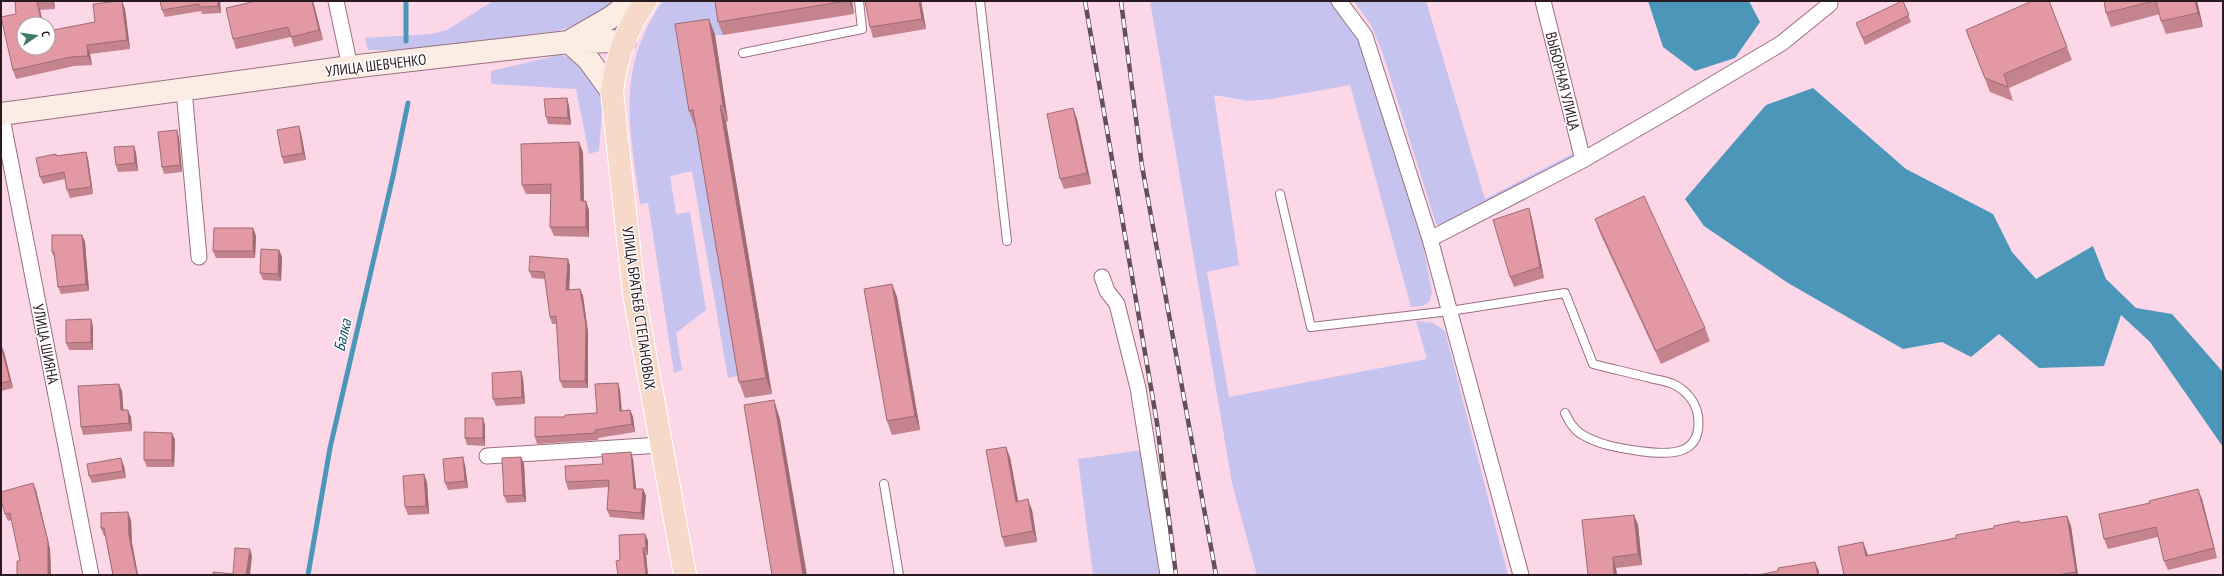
<svg xmlns="http://www.w3.org/2000/svg" width="2224" height="576" font-family="'PT Sans Narrow',sans-serif">
<style>
.green{fill:#c7c3ef}
.water{fill:#4c97b9}
.lines{fill:none;stroke-linecap:round;stroke-linejoin:round}
.stream{stroke:#4c97b9;stroke-width:5}
.lane-casing{stroke:#976f82;stroke-width:10}
.street-casing{stroke:#976f82;stroke-width:17}
.secondary-casing{stroke:#976f82;stroke-width:24}
.primary-casing{stroke:#fff;stroke-width:24}
.lane{stroke:#fff;stroke-width:8}
.street{stroke:#fff;stroke-width:15}
.secondary{stroke:#fbece4;stroke-width:22}
.primary{stroke:#f7d9c9;stroke-width:22}
.rail-casing{stroke:#644e59;stroke-width:4.5}
.rail{stroke:#fff;stroke-width:3;stroke-dasharray:9;stroke-linecap:butt}
.wall{fill:#c3848d}
.shaded-wall{fill:#9f6b73}
.building{fill:#e399a4;stroke:#9f6b73}
.labels{text-anchor:middle;dominant-baseline:central;stroke-width:3;stroke-linejoin:round;paint-order:stroke}
.street-label{font-size:15px;fill:#291921;stroke:#fff}
.water-label{font-size:16px;font-style:italic;fill:#0f4e66;stroke:#fff}
</style>
<rect width="100%" height="100%" fill="#fcd7e8"/>
<path class="green" d="M493,1h126l-30,19 -32,11 -142,19h-47l-3,-12 67,-4 15,-4z
M663,1h66l-11,2 5,32h-8l-20,92 5,2 41,246 -13,3 -36,-207 -22,5 6,38 14,-2 16,98 -30,23 6,37 -8,3 -26,-170 -8,1c-10,-74 -25,-136 23,-203z
M1150,1h184l22,27 65,207 11,57 -2,9 -7,5 -12,1 -61,-222 -79,14 -22,2 -35,-6 25,170 -32,7 22,125 198,-38 -11,-38 17,2 12,8 63,244h-251l-25,-92z
M1354,1h72l59,198 93,-48v4l-135,72 -7,-3 -53,-170 -12,-29z
M559,55c21,2 32,25 44,42l-4,54 -10,3 -13,-65 -85,-5v-13z
M1143,450l16,125h-66l-15,-116z"/>
<path class="water" d="M1648,1h101l11,21 -25,36 -40,13 -32,-24z
M1813,88l93,81 87,45 19,38 24,27 57,-33 13,33 30,29 36,6 51,58v75l-73,-105 -29,-27 -17,51 -65,2 -40,-34 -28,23 -29,-15 -39,7 -115,-66 -84,-57 -19,-27 81,-94z"/>
<g class="lines">
<path class="stream" d="M406,41v-40
M308,575l22,-127 63,-272 15,-73"/>
<g class="lane-casing">
<path id="lane" d="M980,1l27,240
M743,53l119,-24 -3,-28
M1280,194l31,133 139,-16 115,-18 28,71c19,5 38,9 57,14 7,2 16,3 23,6 13,6 23,18 25,32 5,41 -30,39 -59,35 -20,-3 -40,-6 -58,-17 -8,-5 -12,-13 -16,-21
M884,484l15,91"/>
</g>
<g class="street-casing">
<path id="street" d="M336,1l14,66
M1339,1l26,35 65,203 91,336
M1543,1l40,159
M184,90l15,167
M1,113l90,462
M1430,239l153,-79 85,-49 114,-68 48,-39
M1102,277l5,14 10,13 21,84 30,187
M487,456l174,-11"/>
</g>
<g class="secondary-casing">
<path id="secondary" d="M570,41l40,-23 23,-17
M569,42l19,17 24,33
M1,114l349,-47 219,-25 56,-1"/>
</g>
<g class="primary-casing">
<path id="primary" d="M646,1c-19,26 -30,59 -34,91l22,202 51,281"/>
</g>
<use href="#lane" class="lane"/>
<use href="#street" class="street"/>
<use href="#secondary" class="secondary"/>
<use href="#primary" class="primary"/>
<g class="rail-casing">
<path id="rail" d="M1085,1l72,422 19,152
M1121,1l21,165 74,409"/>
</g>
<use href="#rail" class="rail"/>
</g>
<path class="wall" d="M15,1h39l1,8 -15,1 3,14h-19v24l71,-26 30,-13 5,40 -40,5 2,11 -18,1 -58,13 -3,-9 3,-56z
M160,1h60l1,12 -19,1 -1,-3 -36,6 -3,-7z
M256,1h57l10,39 -29,7 -3,-10 -55,12 -3,-10z
M715,1h137l2,13 -131,21 -5,-13z
M921,1l5,28 -53,9 -3,-11z
M1903,1l8,21 -46,23 -9,-22z
M2049,1l23,59 -63,28 4,13 -23,-9 -24,-62z
M2104,1h93l6,26 -37,7 -5,-13 -1,-7 -49,13 -5,-14z
M709,19l6,16 13,86 -2,1 46,272 -27,4 -6,-16 -43,-255h-1l-6,-16z
M567,98l2,8 2,19 -23,-1 -2,-7z
M1073,108l4,11 14,65 -27,5 -4,-10z
M177,130l2,8 3,34 -18,2 -2,-7z
M301,133l5,27 -22,4 -2,-7z
M134,146l2,7 2,18 -20,1 -2,-7z
M86,152l2,7 5,35 -23,4 -3,-8 -2,-11 -22,5 -3,-7 16,-23 1,2z
M583,152l1,49 5,9v27l-35,-1 -4,-9 1,-33h-25l-4,-9z
M1529,208l3,11 12,59 -30,9 -4,-10z
M1595,219l110,109 5,13 -49,23 -61,-131z
M253,228l3,8 -1,22h-39l-3,-7z
M82,235l3,7 4,49 -28,3 -3,-7 -3,-27 -3,-8z
M279,250l3,7 -1,24 -18,-1 -3,-7z
M568,259l2,7 -1,24 11,-1 3,7 5,36v56h-25l-3,-7 -3,-57h-5l-2,-7 -5,-38 -13,-1 -3,-7z
M892,284l5,13 23,133 -28,5 -5,-14z
M91,319l2,8v23h-24l-3,-7z
M1,345l3,7 9,36 -12,3z
M523,378l2,26 -29,2 -3,-7z
M620,390l2,21 8,-1 3,7 2,15 -37,6v2l-61,4 -2,-7 30,-20 32,-4z
M122,391l1,19 8,7 1,14 -49,4 -2,-8z
M485,425v21l-18,-1 -2,-7z
M172,433l3,7 -1,27h-27l-3,-7z
M521,457l3,7 2,38 -19,1 -3,-7z
M1010,457l8,44 14,9 5,32 -32,5 -3,-10z
M633,459l3,30h7l3,7 -2,24 -34,-3 -3,-7 2,-23 -41,3 -2,-8 37,-18z
M465,465l3,23 -20,2 -3,-7z
M124,466l2,12 -34,5 -3,-7z
M427,482l2,32 -21,1 -3,-8z
M36,490l14,59 1,26 -31,-14 -8,-41 -4,1 -3,-7z
M2202,499l15,59 -49,12 -4,-9 -6,-24 -50,12 -4,-10z
M1634,515l4,10 4,40 -26,3 1,7h-29z
M2067,516l4,10 7,49h-234l19,-33 5,13 88,-17 38,-10 26,-5z
M131,520l1,23 6,32h-25l-8,-39h-1l-3,-8z
M645,534l3,7v14h-2l2,20h-30l2,-15z"/>
<path class="shaded-wall" d="M52,1h2l1,8z
M122,1l3,8 5,40 -3,-9z
M218,1h2l1,12 -3,-7z
M312,1h1l10,39 -4,-10z
M849,1h3l2,13z
M919,1h2l5,28 -4,-10z
M2195,1h2l6,26 -5,-14z
M37,2l3,8 3,14h-1z
M709,19l6,16 13,86 -5,-16z
M87,45l3,9 2,11 -4,-9z
M567,98l2,8 2,19 -3,-7z
M720,106l6,16 46,272 -6,-16z
M1073,108l4,11 14,65 -4,-11z
M299,126l2,7 5,27 -3,-7z
M177,130l2,8 3,34 -2,-7z
M579,142l4,10 1,58 -3,-9z
M134,146l2,7 2,18 -3,-8z
M86,152l2,7 5,35 -2,-7z
M586,201l3,9v27l-3,-10z
M1529,208l3,11 12,59 -4,-11z
M253,228l3,8 -1,22 -2,-7z
M82,235l3,7 4,49 -3,-7z
M279,250l3,7 -1,24 -3,-7z
M568,259l2,7 -1,32 -3,-8z
M892,284l5,13 23,133 -5,-14z
M580,289l3,7 5,36v56l-3,-7z
M91,319l2,8v23l-2,-8z
M1,345l3,7 9,36 -3,-7z
M521,371l2,7 2,26 -3,-7z
M618,383l2,7 2,29 -2,-8z
M119,384l3,7 2,27 -3,-8z
M774,400l6,19 27,156h-4z
M128,410l3,7 1,14 -3,-8z
M630,410l3,7 2,15 -3,-8z
M483,418l2,7v21l-2,-8z
M172,433l3,7 -1,27 -2,-7z
M1006,447l4,10 10,55 -4,-10z
M631,452l2,7 4,37 -3,-7z
M463,457l2,8 3,23 -3,-7z
M521,457l3,7 2,38 -3,-7z
M121,458l3,8 2,12 -3,-7z
M424,474l3,8 2,32 -3,-8z
M33,483l3,7 14,59 1,26h-3z
M643,489l3,7 -2,24 -3,-7z
M2198,489l4,10 15,59 -3,-10z
M1028,499l4,11 5,32 -4,-11z
M128,512l3,8 1,23 6,32h-1l-8,-39z
M1634,515l4,10 4,40 -4,-11z
M2067,516l4,10 7,49h-1l-1,-3z
M645,534l3,7v14l-2,-7z
M1863,542l4,11 3,13 -4,-10z
M643,548l3,7 2,20h-2z
M250,549l2,7 -2,19h-4z
M1613,557l3,11 1,7h-3z
M1815,562l4,9v4h-1z"/>
<path class="building" d="M15,1h27l-5,1 5,22h-18v24h24v-17l47,-9 -2,-18 26,-3h3l5,39 -40,5 1,11 -17,1 -58,13 -12,-53 15,-3z
M160,1h58v5l-19,1v-3l-37,6z
M256,1h56l7,29 -28,7 -3,-10 -55,12 -7,-31z
M715,1h131l-128,21z
M865,1h54l3,18 -52,8z
M1902,1h1l6,14 -46,23 -7,-15z
M2032,1h17l18,46 -63,27 4,13 -23,-9 -19,-48z
M2104,1h50l-48,12z
M2156,1h39l3,12 -37,8z
M709,19l14,86 -3,1 46,272 -27,4 -46,-272 -4,1 -14,-87z
M567,98l1,20 -22,-1 -2,-18z
M1073,108l14,65 -27,6 -13,-65z
M299,126l4,27 -21,4 -5,-27z
M177,130l3,35 -18,2 -4,-35z
M579,142l2,59h5v26h-36l1,-43 -29,1 -1,-41z
M134,146l1,17 -19,2 -2,-18z
M86,152l5,35 -24,3 -3,-18 -24,5 -4,-19 20,-4v2z
M1644,196l61,132 -49,23 -61,-132z
M1529,208l11,59 -30,10 -17,-57z
M214,228h39v23h-40z
M52,235h30l4,49 -28,3 -4,-35h-2z
M261,249l18,1 -1,24 -18,-1z
M530,256l38,3 -2,31 14,-1 6,36 -1,56h-25l-4,-65 -6,1 -6,-45 -15,-1z
M892,284l23,132 -28,5 -23,-132z
M91,319v23l-25,1v-23z
M1,345l9,36 -9,2z
M521,371l1,26 -29,2 -1,-26z
M618,383l2,28 10,-1 2,14 -37,6v3l-60,4v-20h30v-2l32,-2 -2,-29z
M119,384l2,26h7l1,13 -48,4 -3,-41z
M774,400l29,175h-31l-28,-170z
M465,418h18v20h-18z
M144,432l28,1v27h-28z
M1006,447l10,55 12,-3 5,32 -31,6 -16,-87z
M631,452l3,37h9l-2,24 -34,-3 2,-30 -43,2 -1,-16 38,-2 -1,-10z
M463,457l2,24 -20,2 -2,-24z
M521,457l2,38 -19,1 -2,-38z
M121,458l2,13 -34,5 -2,-12z
M424,474l2,32 -21,1 -2,-31z
M33,483l15,58v34h-31v-14h3l-10,-48 -5,1 -4,-14v-8z
M2198,489l16,59 -50,13 -8,-34 -52,12 -5,-25 51,-11 -1,-2z
M128,512l1,24 8,39h-24l-9,-47h-3v-15z
M1634,515l4,39 -25,3 1,18h-26l-6,-55z
M2067,516l9,56 -19,3h-213l-6,-28 25,-5 3,14 90,-18v-3l38,-7v-2l25,-5 1,2z
M645,534l1,14h-3l3,27h-28l-2,-14 4,-1 -1,-25z
M235,548l15,1 -4,26h-33v-3l20,2z
M1815,562l3,13h-60l20,-4v-3z
M1747,574v1h-9z"/>
<g class="labels">
<g class="street-label">
<text transform="translate(376 65) rotate(-7)">УЛИЦА ШЕВЧЕНКО</text>
<text transform="translate(1563 81) rotate(76)">ВЫБОРНАЯ УЛИЦА</text>
<text transform="translate(639 308) rotate(82)">УЛИЦА БРАТЬЕВ СТЕПАНОВЫХ</text>
<text transform="translate(46 344) rotate(79)">УЛИЦА ШИЯНА</text>
</g>
<g class="water-label">
<text transform="translate(342 335) rotate(-77)">Балка</text>
</g>
</g>
<rect width="2224" height="576" fill="none" stroke="#291921" stroke-width="4"/>
<g transform="translate(36 36) rotate(77)"><circle r="19" fill="#ffffff" stroke="#a9a3a6"/>
<path d="M0-3L7 15L0 10L-7 15Z" fill="#3e7b66"/>
<text y="-6" font-size="11" font-weight="bold" text-anchor="middle" fill="#291921">С</text>
</g>
</svg>
